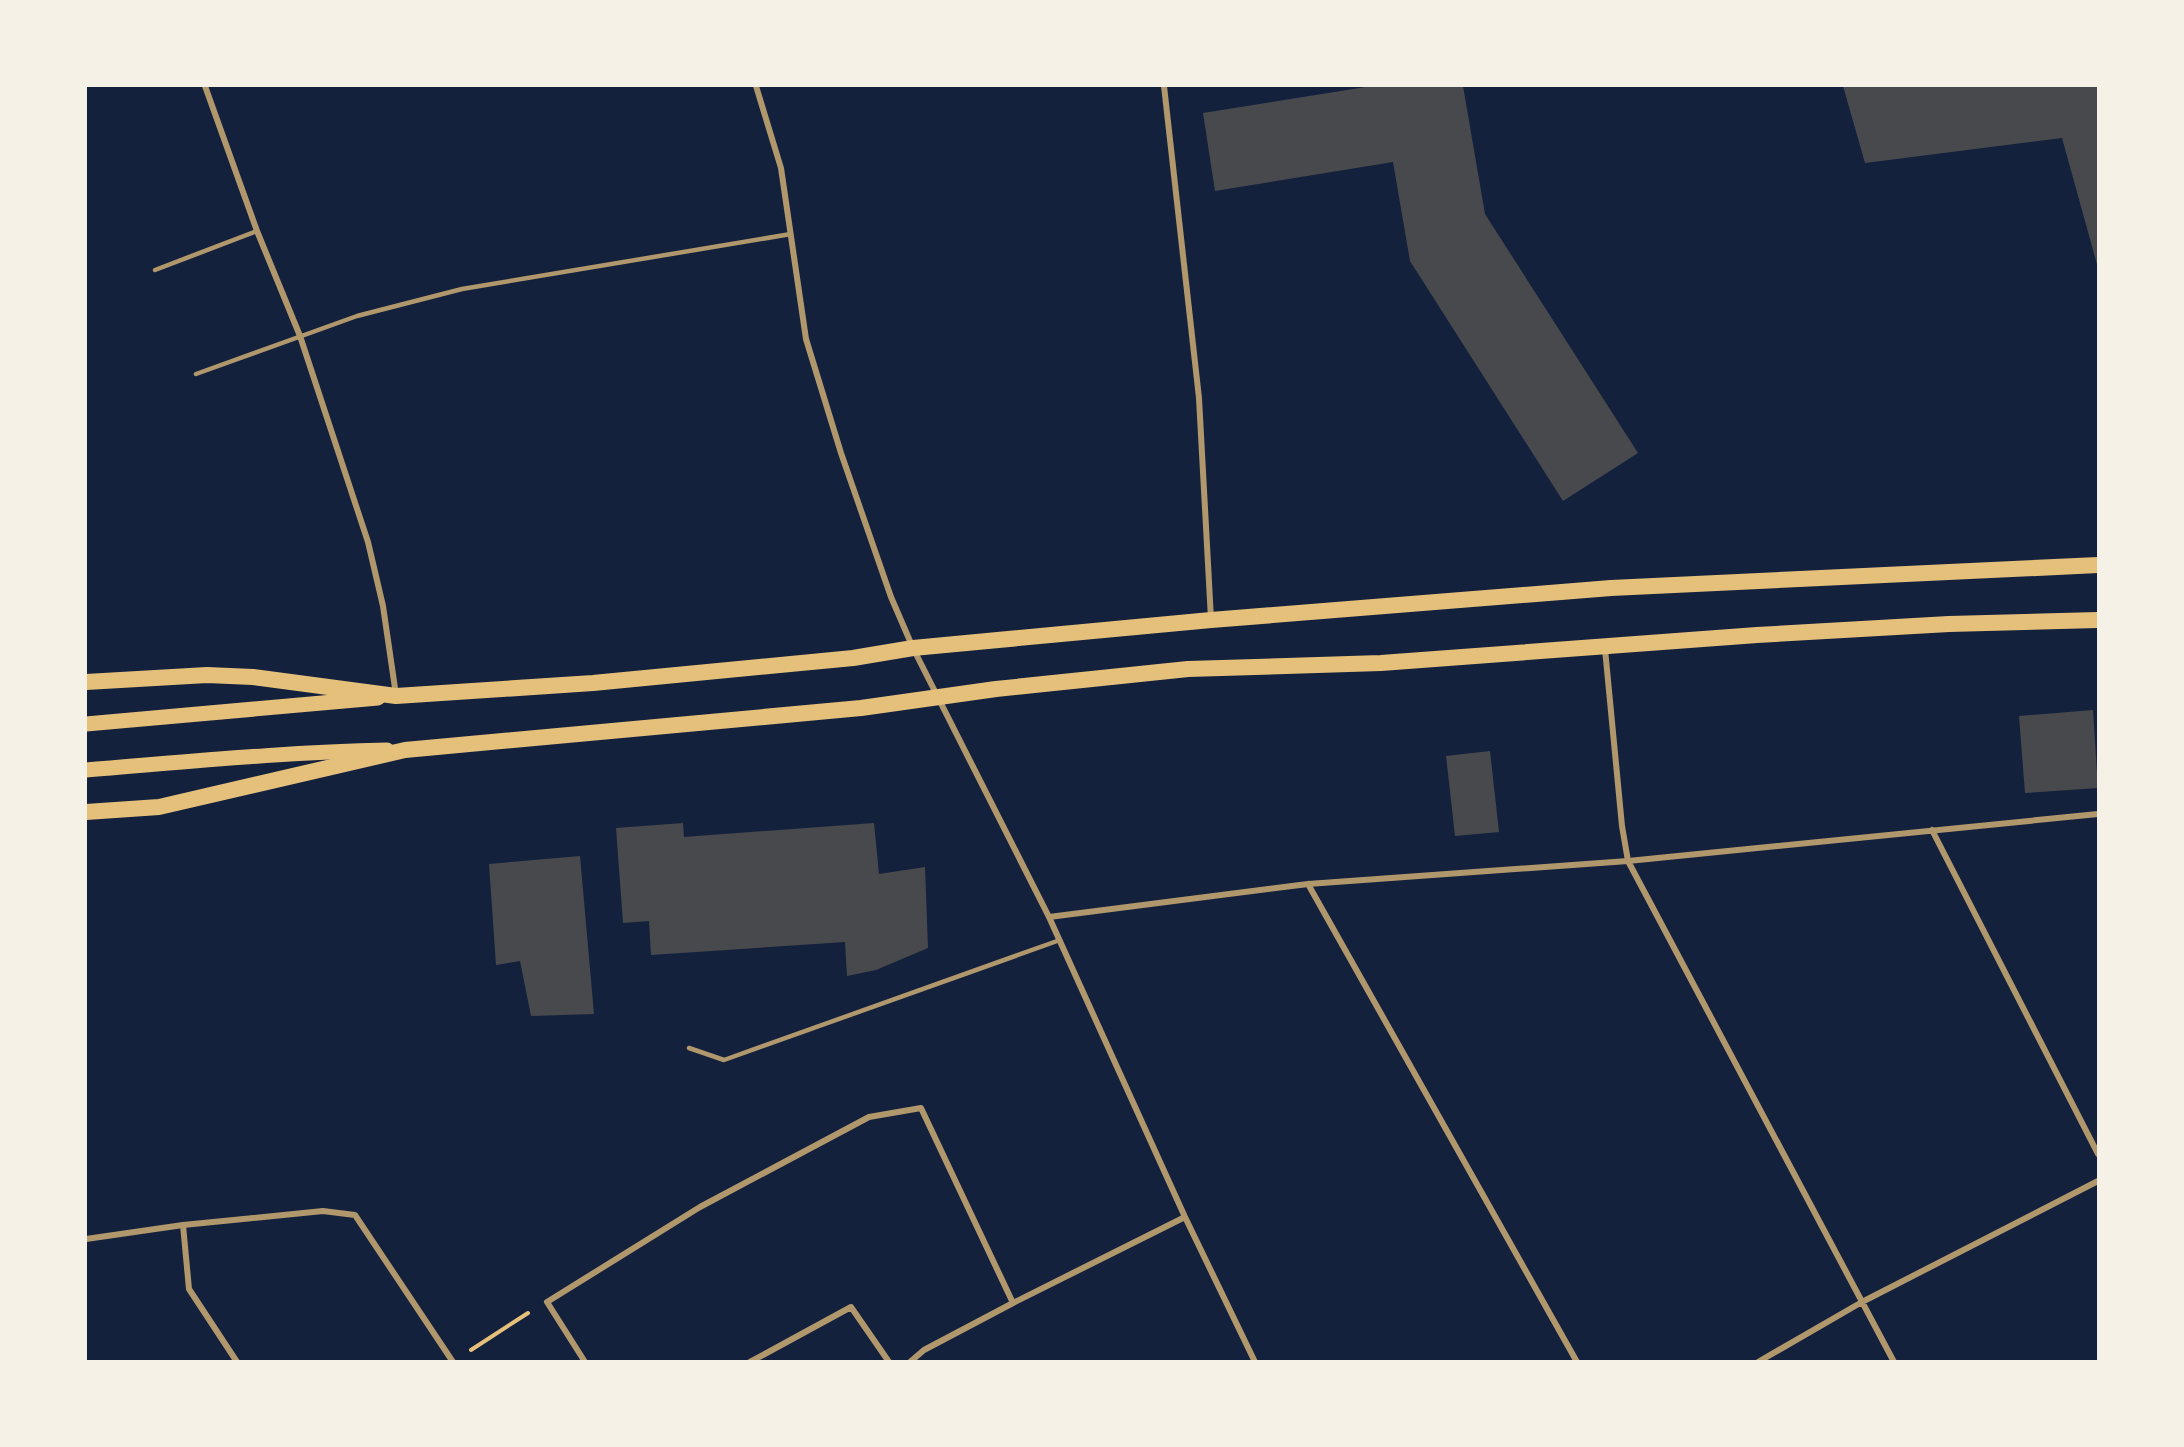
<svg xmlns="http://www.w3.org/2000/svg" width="2184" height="1447" font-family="Roboto,sans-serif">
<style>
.building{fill:#48494c}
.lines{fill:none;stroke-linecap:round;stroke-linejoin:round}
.path{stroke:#e5c07b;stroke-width:4}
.service{stroke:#b1986c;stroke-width:4.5}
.minor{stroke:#b1986c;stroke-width:6}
.primary{stroke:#e5c07b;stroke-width:15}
.trunk{stroke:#e5c07b;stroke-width:16}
</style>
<rect width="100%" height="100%" fill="#14213d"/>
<path class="building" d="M1372,86h91l22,128 153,239 -75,48 -153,-240 -17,-99 -178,29 -12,-78z
M1843,86h255v182l-36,-130 -197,25z
M2093,710l5,78 -73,5 -6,-77z
M1490,751l9,81 -44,4 -9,-80z
M683,823l1,14 190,-14 5,51 46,-7 3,81 -52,22 -29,6 -2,-34 -194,13 -2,-34 -26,2 -7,-95z
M580,856l14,158 -63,2 -11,-55 -24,4 -7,-101z"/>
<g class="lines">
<path class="path" d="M471,1350l57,-37"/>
<path class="service" d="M155,270l102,-39
M196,374l161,-58 105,-27 329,-55
M689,1048l35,12 336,-120"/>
<path class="minor" d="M205,86l52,145 43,105 68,206 15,64 13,89
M756,86l25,82 25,171 35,114 50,144 22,51 136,269 136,300 70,145
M1164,86l35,312 12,221
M1605,649l17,177 6,35 266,501
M1932,830l166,324
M1308,884l269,478
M1049,917l259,-33 320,-23 470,-47
M183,1225l6,64 48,73
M86,1239l97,-14 140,-14 32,4 98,147
M585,1362l-38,-60 153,-95 169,-90 52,-9 92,195
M750,1362l101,-55 38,55
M910,1362l14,-12 89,-47 172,-86
M1758,1362l104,-60 236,-121"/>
<path class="primary" d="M86,724l292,-26
M86,770c100,-8 200,-18 301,-20"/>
<path class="trunk" d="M86,682l121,-7 46,2 143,19 197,-13 260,-25 60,-10 298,-28 400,-32 487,-23
M86,812l73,-5 246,-57 456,-42 135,-19 192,-20 193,-6 376,-28 192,-11 149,-4"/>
</g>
<rect width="2184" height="1447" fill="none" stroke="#f6f1e7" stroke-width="174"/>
</svg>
